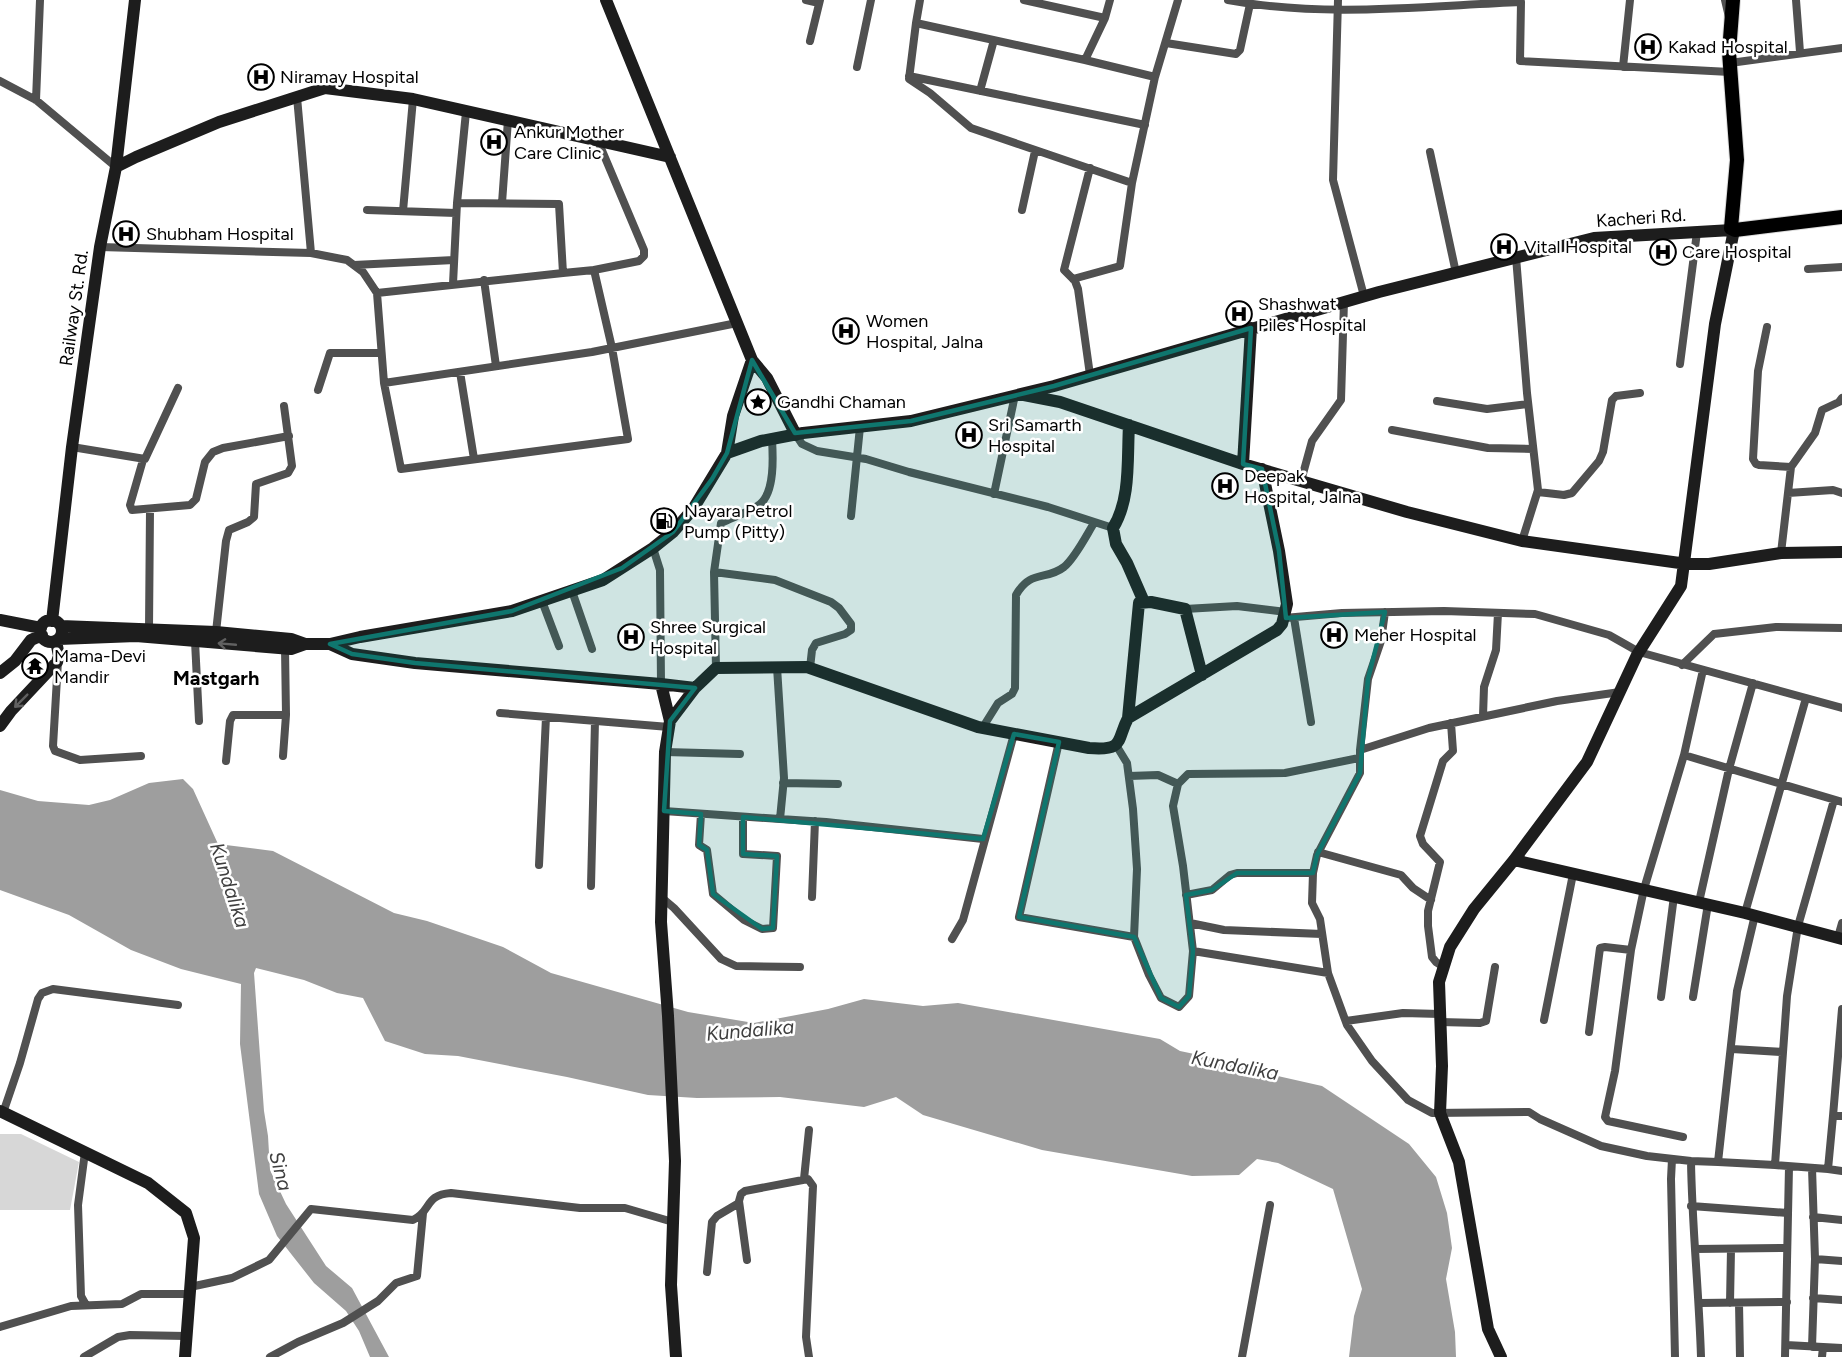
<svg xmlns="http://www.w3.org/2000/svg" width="1842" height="1357" font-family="Figtree,sans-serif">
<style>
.green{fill:#d7d7d7}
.water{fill:#9e9e9e}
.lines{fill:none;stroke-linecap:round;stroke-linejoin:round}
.primary-casing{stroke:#dbdbdb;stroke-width:16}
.street{stroke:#505050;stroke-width:8}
.secondary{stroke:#1d1d1d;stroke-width:12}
.primary{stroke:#000;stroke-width:14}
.oneway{stroke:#616161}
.marked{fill:#0f766e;fill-opacity:0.2;stroke:#0f766e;stroke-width:4.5;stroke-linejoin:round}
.labels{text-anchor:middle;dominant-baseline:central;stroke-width:5;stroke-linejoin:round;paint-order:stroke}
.poi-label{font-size:18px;fill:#000;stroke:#fff;text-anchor:start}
.street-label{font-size:18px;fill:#000;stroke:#fff}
.neighbourhood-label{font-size:20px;font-weight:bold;fill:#000;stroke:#fff}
.water-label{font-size:20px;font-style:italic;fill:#3f3f3f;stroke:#fff}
</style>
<rect width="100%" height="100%" fill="#fff"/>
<path class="green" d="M0,1134h21l58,28 -9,48h-70z"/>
<path class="water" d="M183,779l10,10 25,55 55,7 121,62 33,8 76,26 48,26 137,39 66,11 74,-14 36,-10 59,7 35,-3 202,36 20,12 38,8 29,10 75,17 87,58 27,33 11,36 5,35 -6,31 9,53 1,25h-107l5,-41 8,-27 -29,-100 -55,-26 -21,-4 -18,16 -47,1 -150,-26 -119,-35 -27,-18 -32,10 -84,-10 -83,1 -49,-3 -81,-18 -109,-21 -33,-2 -40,-13 -22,-43 -26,-5 -33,-13 -48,-12 -2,5 10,138 4,25 2,34 16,34 40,62 26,22 37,69h-19l-11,-26 -13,-20 -32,-28 -37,-47 -18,-42 -19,-150 1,-60 -60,-15 -50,-19 -62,-35 -69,-25v-100l38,11 51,4 21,-5 39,-17z"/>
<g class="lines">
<g class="primary-casing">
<path id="primary" d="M1733,0l-4,52 8,108 -6,68 4,2 107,-13"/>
</g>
<path class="street" d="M806,0l13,3
M920,0l-4,23 169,37 20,-42 5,-18
M1024,0l81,18
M1228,0c96,18 196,6 293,2l-1,59 210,11
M1338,0l-5,180 31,116
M1725,0l4,17
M1796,0l4,52
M916,23l-7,56 21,14 41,35 161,55 23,-106 -70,-17
M810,41l10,-41
M1166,43l70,11 4,-4 10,-46
M1730,63l112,-15
M857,67l14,-67
M1623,67l7,-67
M909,76l236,49
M1155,77l23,-77
M0,81l36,19 80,67
M980,91l14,-51
M297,97l14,156
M36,100l4,-100
M1430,152l26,121
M1090,168l-26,102 11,11 3,8 12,86
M457,203l102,1 4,69 -186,20 7,90 17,86 227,-30 -16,-91 -18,-78
M502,203l6,-83
M367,210l89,3
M1022,210l13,-59
M403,211l10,-112
M100,247l211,6 36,7 16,12 14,21
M1516,257l11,136 11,97 -16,51
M354,265l100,-5
M1808,269l34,-2
M563,273l31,-3 45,-9 5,-5v-6l-46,-109
M1073,279l47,-13 12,-83
M484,280l12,86
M453,284l4,-81 9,-91
M1767,327l-9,44 -5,88 3,5 3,1 32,2 -10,86
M1680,364l17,-132
M460,372l14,87
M384,383l208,-31 145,-29
M318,390l12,-37h51
M1437,401l50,8 41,-5
M1392,430l96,18 45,1
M796,435l6,9 15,7 49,8 43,13 139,35 65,21
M72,447l73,12 33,-71
M143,460l-13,45 2,5 58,-5 6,-6 9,-37 8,-10 10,-4 66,-12
M1791,467l24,-34 7,-23 17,-8 3,-4
M1301,481l11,-40 29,-41 3,-99
M1538,492l26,3 8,-2 27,-32 4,-9 9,-52 4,-4 24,-3
M1788,493l45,-3 9,3
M994,494l21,-99
M851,516l9,-89
M653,548l7,22 1,114
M714,572l61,8 56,22 8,6 12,16v6l-6,4 -29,9 -4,7 -2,18
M572,591l20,58
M542,601l17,45
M1185,609l52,-3 49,6
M1385,612l-4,29 -13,38 -8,71 69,-22 128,-27 63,-9
M1284,618l58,-5 102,-2 91,3 74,21 30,17 203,56
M1294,618l17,104
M149,628l1,-118
M216,632l10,-91 3,-11 19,-8 6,-5 2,-33 32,-11 4,-7 -8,-60
M195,641l4,80
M58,661l-5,85 2,5 25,9 61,-4
M1682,665l32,-31 62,-7 66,1
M716,668l-2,-96 7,-49c12,-6 29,-11 39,-19 15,-12 13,-48 12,-65
M500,713l169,14
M1483,716l1,-29 12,-37 2,-37
M983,727l15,-24 14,-9 3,-6 1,-93c15,-26 30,-14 48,-28 11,-9 22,-31 30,-44
M1059,742l-40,175 115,20 3,-68 -4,-60 -6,-46 -11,-18
M1360,750v23l-43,82 -4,18 -1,30 8,16 8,54 19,52 25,36 36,39 24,13 97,-1 11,7 61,27 46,10 44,5 27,1
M665,752l75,2
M1684,755l158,47
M283,756l3,-41 -1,-67
M226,761l4,-40 3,-6h53
M1129,776l29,-1 20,9
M783,783l55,1
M664,811l116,8 4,-41 -7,-111
M701,814l-2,31 8,5 6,44 31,26 18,9 11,-1 4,-72 -34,-2v-37
M780,819l46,3 157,17
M1318,852l83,23 12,13 18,12
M539,865l7,-148
M591,886l4,-165
M1186,895l26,-5 18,-15 7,-2h76
M661,897l13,11 47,51 15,7 64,1
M812,897l3,-76
M1699,902l30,-133 24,-86
M1745,913l61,-215
M1755,915l-18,76 -19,171 57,3 12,-169 11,-70 36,-126
M1190,923l34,7 98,4
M1134,937l15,38 12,23 18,9 10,-11 4,-45 -10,-85 -10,-60 5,-22 10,-10 97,-1 74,-15
M1838,937l4,-14
M952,939l11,-19 51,-186
M1193,951l135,22
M1444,967l-8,-5 -4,-5 -4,-31v-15l12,-49 -17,-18 -3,-8 23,-75 10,-10 -2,-28
M1661,997l13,-101
M1693,997l15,-93
M1544,1020l29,-146
M1346,1021l57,-8 37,1
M1440,1022l40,1 6,-2 9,-54
M1589,1032l11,-84 5,-1 26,3
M1732,1049l50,3
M3,1113l17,-50 18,-64 4,-6 11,-4 125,16
M1833,1116l9,-107
M1683,1137l-75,-16 -3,-4 10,-46 16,-121 13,-61 40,-134 19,-85
M85,1152l-7,53 3,91 5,9
M1672,1159l-1,20 4,178
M1691,1161c1,66 8,131 10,196
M1775,1165l53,4 5,-53h9
M1828,1169l14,2
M804,1179l5,-49
M1691,1206l97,7
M1813,1217l29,3
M1695,1249l92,-1
M1815,1259l27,2
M747,1260l-8,-59 2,-7 4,-3 63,-12 5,7 -7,151 3,20
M707,1272l5,-50 5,-6 22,-13
M190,1287l42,-9 37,-18 42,-51 102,11c19,-9 11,-25 38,-27l129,15h45l48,14
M1813,1298l29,2
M1700,1303l87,-1
M1730,1303l1,-54
M1739,1303l1,54
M0,1327l71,-21 51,-2 19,-10h49
M1786,1345l56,3
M1812,1347l3,-88 -3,-91
M84,1357l34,-20 12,-2 56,1
M270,1357l28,-15 45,-19 35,-22 18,-18 21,-7 6,-63
M1242,1357l28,-152
M1785,1357l4,-190
M1822,1357l1,-10"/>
<path class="secondary" d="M606,0l146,360 15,18 29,57
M116,167l20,-10 83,-35 106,-34 88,11 257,58
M1024,395l36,7 183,62 164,48 115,29 165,23h22l72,-11 61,-1
M1129,425c-2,34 2,74 -16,103l3,16 11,19 17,39
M727,453l6,-37 19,-56
M1243,464l8,-136
M0,620l41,8
M40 631a11 11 0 1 1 22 0a11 11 0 1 1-22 0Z
M52,621l20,-174 28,-200 16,-80 19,-167
M61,626l155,6 75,7 14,5h25l30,-7 152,-26 91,-31 50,-32 20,-16 20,-23 34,-56 34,-12 42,-8 108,-12 143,-35 325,-94 215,-54 138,-8
M59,639l77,-3 155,13 14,-5
M330,644l22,10 63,9 246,21 9,37 -5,31 -4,170 7,94 7,145 -4,124 5,72
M0,673l15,-12 16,-21 11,-5
M661,684l34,4
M1128,718l11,-115 12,-1 34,7 17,66
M670,721l25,-33 21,-20 91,-1 171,60 111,21c36,3 27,-7 39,-30l149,-88 5,-6 5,-20 -8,-53 -17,-82
M0,726l11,-15 46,-49 2,-6 -3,-15
M1514,860l231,53 97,26
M0,1111l148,72 38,30 8,25 -9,119
M1501,1357l-13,-28 -29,-167 -19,-49 2,-47 -3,-84 11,-35 24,-38 40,-49 73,-98 50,-107 44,-69 34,-262 19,-94"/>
<use href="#primary" class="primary"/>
</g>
<defs><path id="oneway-shaft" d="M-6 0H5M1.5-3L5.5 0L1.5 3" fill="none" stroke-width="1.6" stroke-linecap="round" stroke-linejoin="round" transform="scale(1.5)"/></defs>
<g class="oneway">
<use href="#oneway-shaft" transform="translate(227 644) rotate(-175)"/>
<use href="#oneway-shaft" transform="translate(21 701) rotate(135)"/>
</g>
<path class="marked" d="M1251,328l-8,136 19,5 17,82 7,67 99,-6 -17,67 -8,94 -43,82 -4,18h-76l-25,17 -26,5 7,56 -4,45 -10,11 -18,-9 -27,-61 -115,-20 40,-175 -45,-8 -31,105 -240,-22v37l34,2 -4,72 -11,1 -49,-35 -6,-44 -8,-5 2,-31 -37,-3 6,-90 25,-33 -280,-25 -63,-9 -22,-10 182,-33 110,-43 51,-36 39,-53 15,-26 25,-93 43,73 116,-12 143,-35z"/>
<defs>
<g id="hospital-ring" transform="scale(1.35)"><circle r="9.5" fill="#fff" stroke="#000" stroke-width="1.5"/><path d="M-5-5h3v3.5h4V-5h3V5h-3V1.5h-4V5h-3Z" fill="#000"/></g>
<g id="sight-ring" transform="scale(1.35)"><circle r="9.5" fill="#fff" stroke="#000" stroke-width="1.5"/><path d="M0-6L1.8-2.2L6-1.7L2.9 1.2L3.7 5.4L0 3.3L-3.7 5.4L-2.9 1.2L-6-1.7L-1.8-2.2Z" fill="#000"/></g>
<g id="fuel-ring" transform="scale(1.35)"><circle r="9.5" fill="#fff" stroke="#000" stroke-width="1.5"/><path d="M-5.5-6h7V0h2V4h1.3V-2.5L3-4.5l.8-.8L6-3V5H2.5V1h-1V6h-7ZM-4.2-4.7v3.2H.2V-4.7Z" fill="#000"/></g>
<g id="temple-ring" transform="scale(1.35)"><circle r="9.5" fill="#fff" stroke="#000" stroke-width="1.5"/><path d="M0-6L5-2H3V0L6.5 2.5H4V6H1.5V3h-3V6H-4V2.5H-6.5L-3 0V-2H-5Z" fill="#000"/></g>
</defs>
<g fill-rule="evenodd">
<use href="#hospital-ring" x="1648" y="47"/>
<use href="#hospital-ring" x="261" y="77"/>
<use href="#hospital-ring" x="494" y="142"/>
<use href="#hospital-ring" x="126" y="234"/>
<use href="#hospital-ring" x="1504" y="247"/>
<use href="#hospital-ring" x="1663" y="252"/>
<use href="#hospital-ring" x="1239" y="314"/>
<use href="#hospital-ring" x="846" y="331"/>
<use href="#sight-ring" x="758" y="402"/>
<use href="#hospital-ring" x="969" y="435"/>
<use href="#hospital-ring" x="1225" y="486"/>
<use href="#fuel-ring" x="664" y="521"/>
<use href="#hospital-ring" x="1334" y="635"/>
<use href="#hospital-ring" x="631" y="637"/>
<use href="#temple-ring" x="35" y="666"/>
</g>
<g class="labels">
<g class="poi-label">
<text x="1668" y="47">Kakad Hospital</text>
<text x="280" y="77">Niramay Hospital</text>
<text x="514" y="132">Ankur Mother<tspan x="514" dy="21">Care Clinic</tspan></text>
<text x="146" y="234">Shubham Hospital</text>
<text x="1524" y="247">Vital Hospital</text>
<text x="1682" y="252">Care Hospital</text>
<text x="1258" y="304">Shashwat<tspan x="1258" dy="21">Piles Hospital</tspan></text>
<text x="866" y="321">Women<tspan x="866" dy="21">Hospital, Jalna</tspan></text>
<text x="777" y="402">Gandhi Chaman</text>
<text x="988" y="425">Sri Samarth<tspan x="988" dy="21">Hospital</tspan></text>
<text x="1244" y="476">Deepak<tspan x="1244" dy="21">Hospital, Jalna</tspan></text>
<text x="684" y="511">Nayara Petrol<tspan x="684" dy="21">Pump (Pitty)</tspan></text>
<text x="650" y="627">Shree Surgical<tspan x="650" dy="21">Hospital</tspan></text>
<text x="1354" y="635">Meher Hospital</text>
<text x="54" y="656">Mama-Devi<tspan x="54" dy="21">Mandir</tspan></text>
</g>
<g class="street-label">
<text transform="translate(1641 218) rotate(-4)">Kacheri Rd.</text>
<text transform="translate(74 308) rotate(-82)">Railway St. Rd.</text>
</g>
<g class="neighbourhood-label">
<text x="216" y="678">Mastgarh</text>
</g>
<g class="water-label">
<text transform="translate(230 885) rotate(72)">Kundalika</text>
<text transform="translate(750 1030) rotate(-5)">Kundalika</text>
<text transform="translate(1235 1065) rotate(11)">Kundalika</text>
<text transform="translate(281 1171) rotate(75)">Sina</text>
</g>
</g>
</svg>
